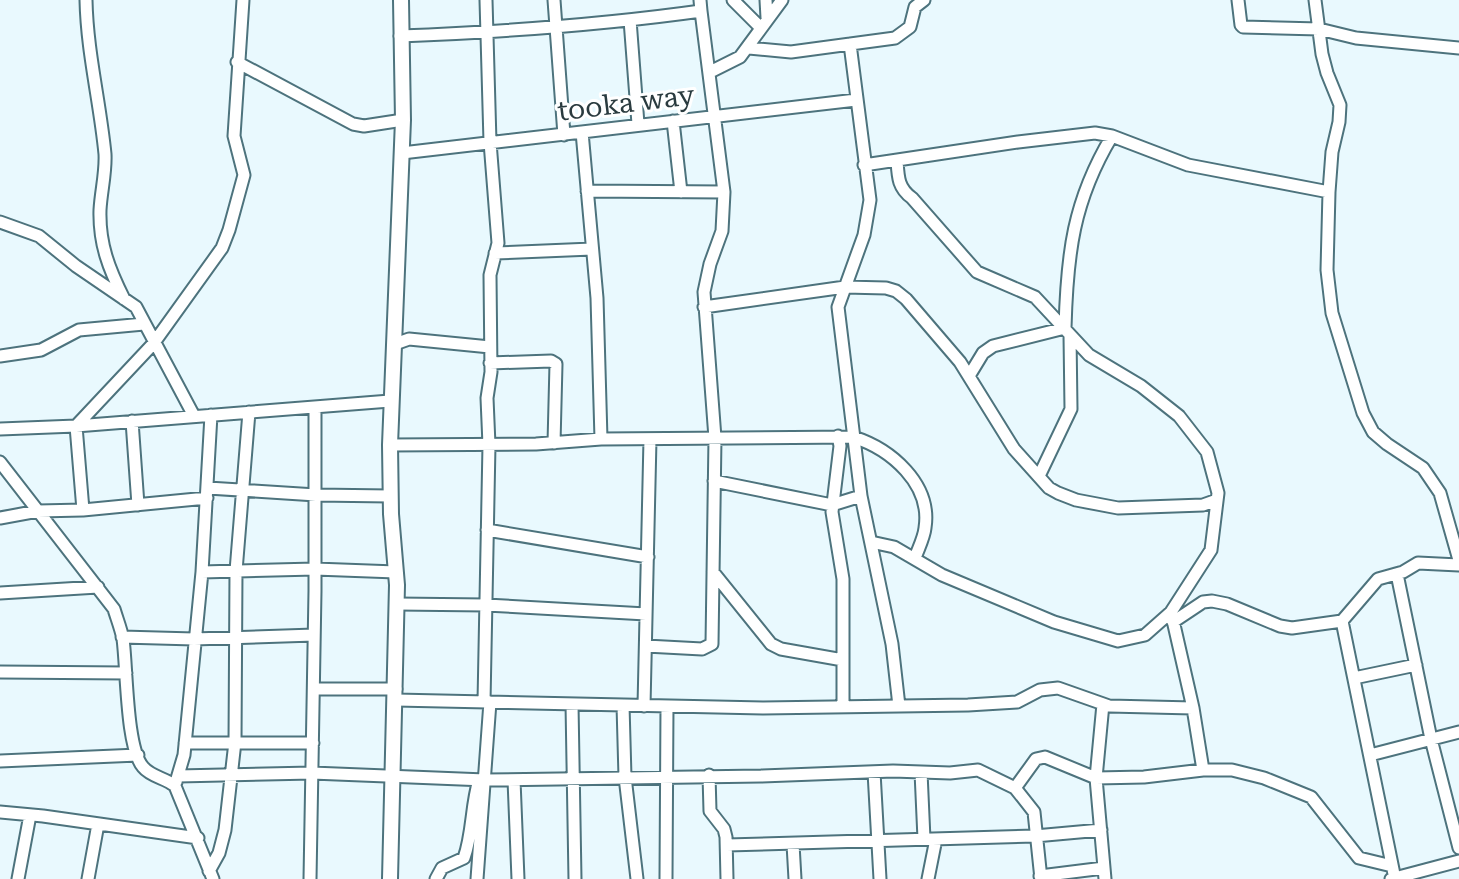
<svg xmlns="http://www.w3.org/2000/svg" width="1459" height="879" font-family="'Roboto Serif',serif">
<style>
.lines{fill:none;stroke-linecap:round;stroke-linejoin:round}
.minor-casing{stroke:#4d737d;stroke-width:15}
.tertiary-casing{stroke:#4d737d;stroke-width:18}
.minor{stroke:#fff;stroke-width:11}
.tertiary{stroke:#fff;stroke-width:14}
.labels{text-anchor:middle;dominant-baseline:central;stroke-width:6;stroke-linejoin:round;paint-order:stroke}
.street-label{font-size:28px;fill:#2a3b3f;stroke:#fff}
</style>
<rect width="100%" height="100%" fill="#e9f9fe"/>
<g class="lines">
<g class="minor-casing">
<path id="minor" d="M86,0c1,52 14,102 19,154 1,19 -4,37 -5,56 -1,34 9,59 24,89
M554,0l10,135
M733,0l28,28
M766,0l1,18
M1238,0l3,25 2,2 76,2 37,9 103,10
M1315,0l7,54 5,19 13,32 -1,17 -7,30 -3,40 -2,78 5,43 31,100 10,19 14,12 36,24 17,25 19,67
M630,20l8,104
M400,36c101,-4 201,-11 301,-25l-1,-11
M850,44l20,156 -6,35 -26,72 23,189 31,148 7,62
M749,48l42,4 104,-14 15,-11 5,-20 9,-7
M237,62l116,62 11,2 39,-6
M710,72l30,-15 42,-57
M673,121l8,71
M582,132l15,166 4,141
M402,153l454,-53
M864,165l154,-23 77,-9 17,3 76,29 141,27
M587,191l137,1
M0,222l39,14 37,30 60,41 58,109
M495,253l97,-4
M704,307l141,-20 41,1 10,3 10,8 54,63 54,87 35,39 9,5 18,7 42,8 85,-3 14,-5
M395,344l14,-5 81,8
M0,356l41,-6 38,-20 65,-6
M490,363l61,-2 5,3 -2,79
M969,376l14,-23 10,-7 72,-18c2,-74 8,-127 47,-192
M132,421l6,84
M0,429l76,-3 314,-25
M838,436l2,10 -8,66 11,67v128
M390,445l146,-1 65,-5 252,-2c38,12 79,47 72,91 -1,10 -7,21 -10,30
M0,462l114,147c3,10 7,20 9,30 4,29 3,109 20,128 8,10 23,11 32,19l38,93
M1040,474l31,-65 -1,-74
M714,481l118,24 29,-9
M208,488l108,7 74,1
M83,510l-7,-84 77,-82 69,-96 7,-18 15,-55 -10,-39 9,-136
M0,518l38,-7 45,-1 124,-12
M487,530l161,27
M871,542l23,5 48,28 112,47 64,19 27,-6 26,-23 40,-62 7,-57 -11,-41 -28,-36 -38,-30 -52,-31 -54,-58 -58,-25 -65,-74c-14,-10 -14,-21 -15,-38
M202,572l113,-3 81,3
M713,572l58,72 10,5 62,11
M1397,574l34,165 28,109
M0,593l98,-6
M397,604l89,1 160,9
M1172,616l21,92 10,62
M1342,621l53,258
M1173,622l30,-20 9,-1 15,3 53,22 12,2 50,-7 36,-42 25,-7 15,-9 41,2
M122,637l72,2 120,-4
M646,646l56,3 10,-5 3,-206 -11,-146 6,-28 12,-33 2,-39 -23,-181
M0,672l126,1
M1354,678l62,-13
M314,689h82
M396,700l367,8 205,-3 49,-3 23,-12 18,-2 51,18 84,2
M484,702l5,-257 -2,-47 4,-26 -1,-97 8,-32 -8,-101 -4,-142
M572,704l3,175
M1103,704l-7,74 9,101
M623,705l2,72 12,102
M644,706l6,-267
M185,743h128
M1370,755l89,-23
M0,761l138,-6
M874,772l6,107
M921,772l3,67
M709,775l1,36 14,18 2,8 1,42
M178,776l134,-3 173,7 276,-4 132,-5 57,2 28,-3 37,18 19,24 7,67
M514,780l4,99
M176,782l8,-27 18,-183 9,-157
M1015,788l21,-29 9,-2 51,21 48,-1 59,-7h29l32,8 47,19 48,61 33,8
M0,812l43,4 155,22
M793,844l2,35
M727,845l308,-9 66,-6
M209,871l10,-18 6,-23 10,-88 1,-171 13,-159
M1040,876l64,-8
M18,879l12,-64
M88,879l10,-55
M310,879l5,-288v-184
M436,879l6,-11 22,-10c9,-25 7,-52 15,-78
M477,879l13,-177
M666,879l1,-173
M928,879l8,-40
M1391,879l68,-18"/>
</g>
<g class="tertiary-casing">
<path id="tertiary" d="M390,879l7,-294 -6,-71 -1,-69 13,-325 -2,-120"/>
</g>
<use href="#minor" class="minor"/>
<use href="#tertiary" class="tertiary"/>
</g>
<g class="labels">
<g class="street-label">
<text transform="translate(626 103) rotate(-7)">tooka way</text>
</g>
</g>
</svg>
